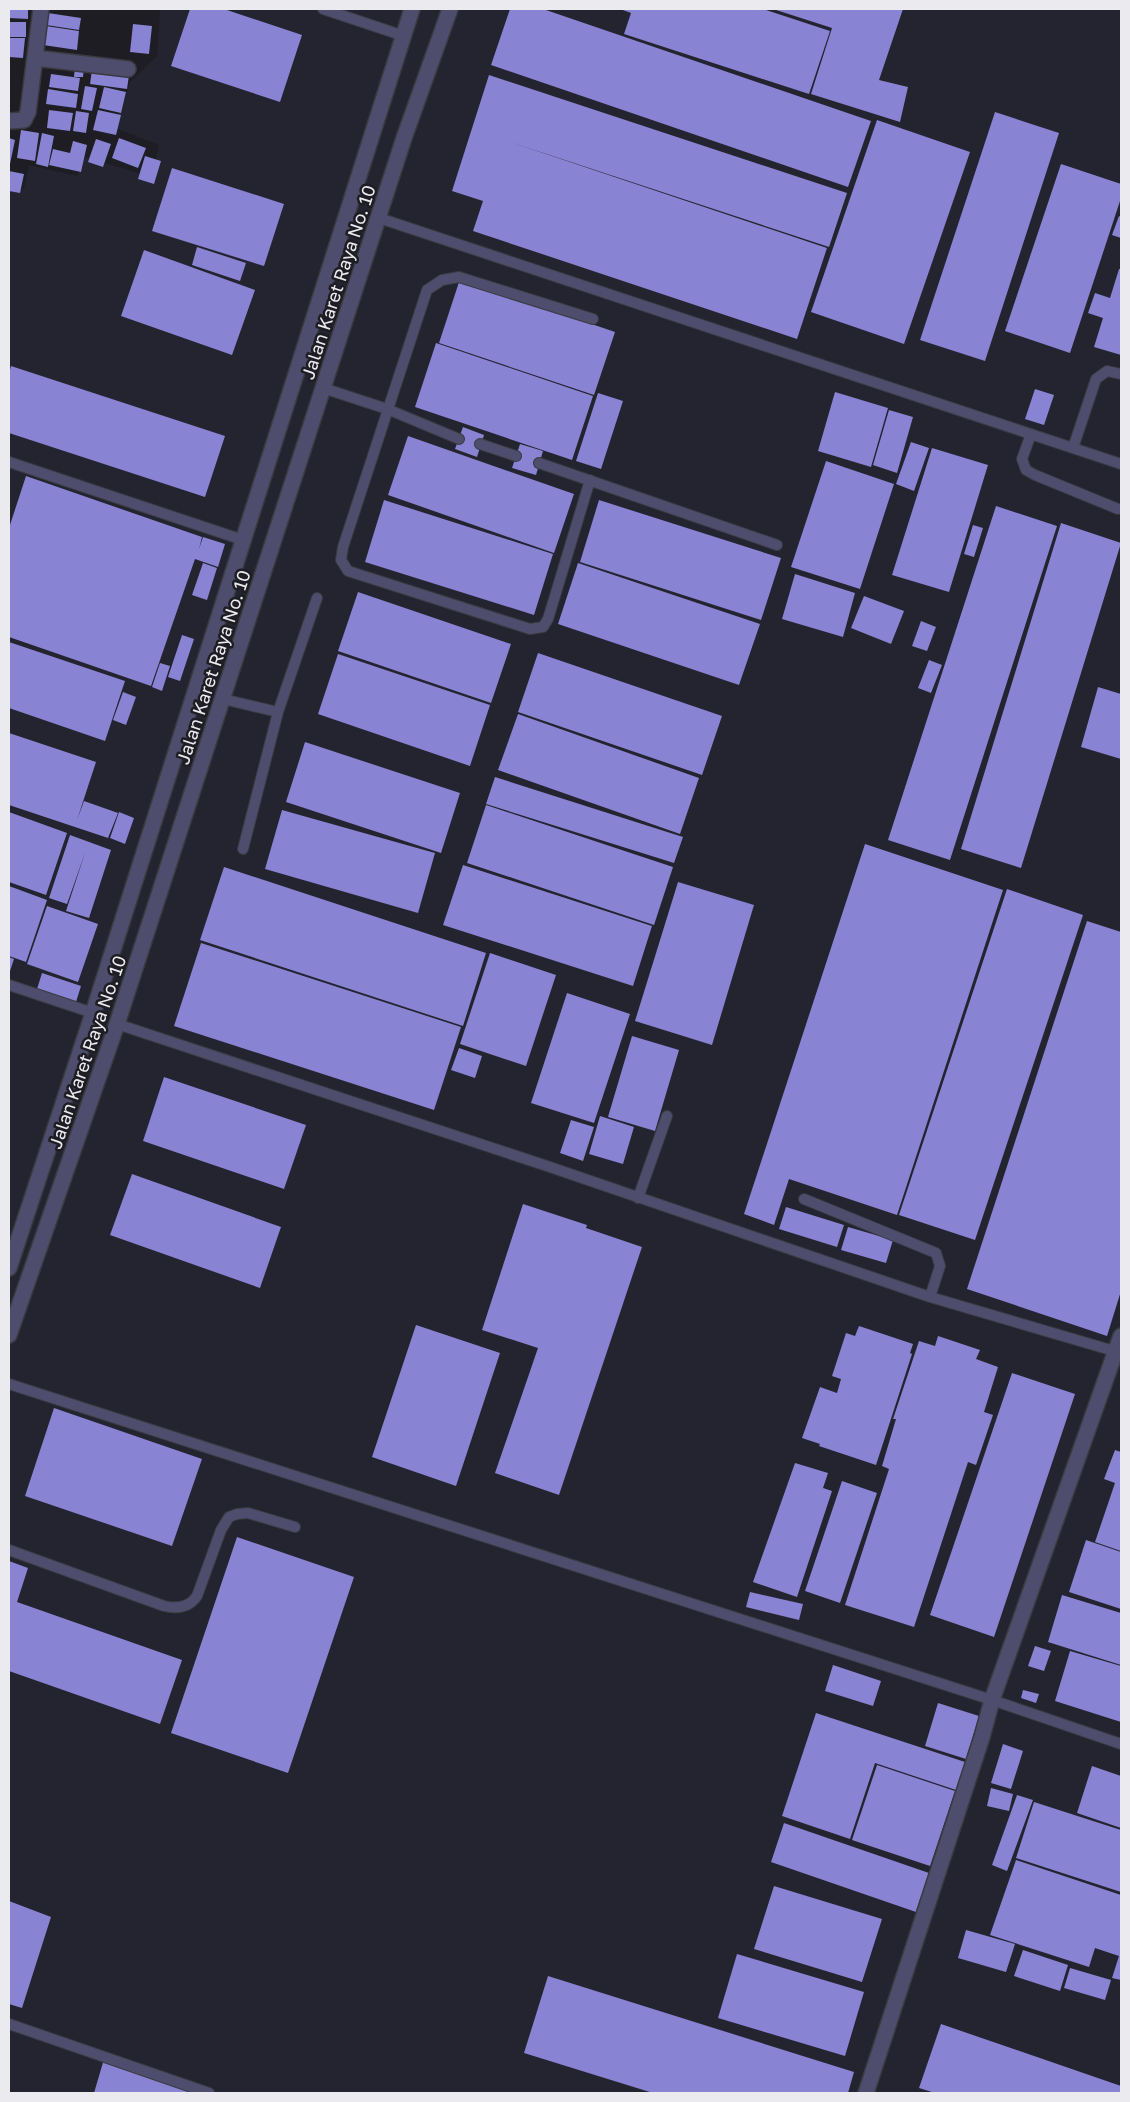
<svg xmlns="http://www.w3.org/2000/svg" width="1130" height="2102" font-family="'Golos Text',sans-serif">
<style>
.built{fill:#242430}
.building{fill:#8883d2}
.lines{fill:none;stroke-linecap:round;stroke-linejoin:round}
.service-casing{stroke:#3a3a40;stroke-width:12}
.minor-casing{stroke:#3a3a40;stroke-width:18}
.service{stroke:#4e4d6d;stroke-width:10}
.minor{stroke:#4e4d6d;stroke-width:15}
.labels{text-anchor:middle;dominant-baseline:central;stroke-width:5;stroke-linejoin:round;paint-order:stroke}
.street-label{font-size:18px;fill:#ebebef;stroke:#1d1d23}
</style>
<rect width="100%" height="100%" fill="#1d1d23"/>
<path class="built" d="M160,9h961v2084h-1112v-1907l15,3 5,-24 49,11 4,-20 70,21 7,-32 -44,-17 15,-46 27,-26z"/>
<path class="building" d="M9,9h19v10l-19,-1z
M190,9h34l78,26 -22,67 -109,-36z
M510,9h33l328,112 -23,66 -357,-122z
M620,9h143l67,22 -21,63 -185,-60 7,-21z
M773,9h130l-24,71 29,7 -8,35 -89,-28 21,-66z
M48,13l33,5 -2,12 -33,-5z
M9,22h17v15h-17z
M133,24l19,2 -3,28 -19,-2z
M46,26l33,5 -2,19 -34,-5z
M9,38h16l-2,20 -14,-1z
M75,66l9,1 -1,10h-9z
M92,70l37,5 -2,14 -37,-5z
M51,74l29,4 -2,13 -29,-4z
M489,75l358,118 -18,54 -319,-105 317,106 -30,91 -324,-108 10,-30 -31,-10z
M85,86l12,2 -5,23 -11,-2z
M104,87l22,5 -5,21 -22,-5z
M48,89l30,5 -2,14 -30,-4z
M49,110l24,3 -3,18 -23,-3z
M98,110l23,5 -5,20 -23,-5z
M76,111l13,2 -3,20 -13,-2z
M995,112l64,21 -74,228 -65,-21z
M877,120l93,32 -66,192 -93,-32z
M21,130l18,3 -4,28 -18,-3z
M42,133l12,3 -6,31 -12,-3z
M9,138l6,2 -5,24h-1z
M119,138l27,10 -8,20 -26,-10z
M96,139l15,5 -8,23 -15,-5z
M73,141l14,4 -6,27 -32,-7 4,-16 17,4z
M145,156l16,5 -7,23 -16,-5z
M1061,164l60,20v14l-51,155 -65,-22z
M172,168l112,36 -20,62 -112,-35z
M9,171l15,3 -4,19 -11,-2z
M1119,216l2,1v21l-9,-3z
M197,247l49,16 -6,18 -48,-16z
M144,250l111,40 -23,65 -111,-39z
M1119,269h2v86l-27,-8 9,-29 -15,-5 7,-20 15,5z
M460,279l155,53 -21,63 -155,-52z
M436,343l157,53 -21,64 -157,-53z
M11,366l214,70 -20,61 -196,-64v-59z
M1035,389l19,6 -10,30 -19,-6z
M835,392l53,16 -17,59 -53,-16z
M598,393l25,8 -22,68 -25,-8z
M889,410l24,7 -16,56 -24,-8z
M463,427l21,8 -7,22 -22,-8z
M408,436l166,58 -20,59 -166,-58z
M911,442l18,6 -15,43 -18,-7z
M520,444l23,7 -7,24 -24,-7z
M932,448l56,17 -39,127 -57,-17z
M826,461l68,23 -34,105 -69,-22z
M26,476l176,61 -3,12 4,-12 22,7 -7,23 -23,-8 -44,127 -142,-49v-109z
M384,500l169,54 -19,61 -169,-53z
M599,500l182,58 -20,62 -181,-58z
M996,506l61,20 -107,334 -62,-20z
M1061,523l60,20 -100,325 -60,-19z
M973,525l10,3 -9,29 -10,-3z
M203,563l14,5 -10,32 -15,-5z
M578,563l182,61 -21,61 -181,-61z
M795,574l60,19 -12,44 -61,-18z
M358,592l153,52 -20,59 -153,-52z
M864,596l40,15 -13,33 -40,-16z
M921,621l15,6 -9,24 -15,-5z
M182,635l12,4 -14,42 -12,-4z
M9,642l116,39 -20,60 -96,-33z
M538,653l184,63 -20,59 -184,-63z
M338,654l152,51 -20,61 -152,-52z
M929,660l13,5 -11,28 -13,-5z
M160,663l10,3 -8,25 -10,-4z
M1098,687l23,7v65l-40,-12z
M123,692l13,5 -10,28 -13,-5z
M518,714l181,64 -19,56 -182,-64z
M9,733l87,29 -19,58 7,-19 34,12 -10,25 -99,-33z
M305,742l155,51 -19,60 -155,-51z
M495,777l188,60 -9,26 -188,-59z
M486,805l187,62 -19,58 -187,-62z
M282,810l153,43 -17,60 -153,-44z
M9,812l58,21 -21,62 -37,-13z
M119,812l15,6 -9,26 -15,-6z
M70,835l41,15 -22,68 -23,-7 19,-58 -18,51 -18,-6z
M865,844l138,46 -106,325 -108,-36 -15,46 -30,-11z
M463,865l189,61 -19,60 -190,-61z
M224,867l262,86 -23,73 -263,-86z
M678,882l76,23 -42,140 -77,-24z
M9,886l38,14 -21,62 -17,-6z
M1007,889l76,26 -108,325 -76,-25z
M47,906l51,18 -20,58 -51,-18z
M1087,921l34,11v359l-14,45 -140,-47z
M201,943l260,84 -27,83 -260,-84z
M490,953l66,22 -30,91 -66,-22z
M9,957l5,2 -5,15z
M42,973l39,13 -5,16 -39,-13z
M567,993l63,21 -36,109 -63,-20z
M632,1036l47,14 -24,81 -47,-14z
M459,1048l23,8 -7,22 -24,-8z
M164,1077l142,48 -22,64 -141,-48z
M600,1116l34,11 -11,37 -34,-10z
M571,1120l23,7 -11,34 -23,-8z
M132,1174l149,53 -21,61 -150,-53z
M523,1204l64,21 -1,3 56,19 -83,248 -64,-22 43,-125 -56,-18z
M786,1207l58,18 -7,22 -58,-18z
M848,1227l45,13 -7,23 -45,-13z
M416,1325l84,28 -44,133 -84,-29z
M859,1326l54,18 -3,9 2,1 -36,111 -57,-19 1,-2 -18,-6 18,-51 17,6 4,-14 -9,-3 14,-43 9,3z
M938,1336l42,14 -4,9 22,8 -14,45 9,3 -17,50 -8,-3 -54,165 -69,-22 44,-136 -7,-3 14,-47h-3l26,-78 16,5z
M1012,1373l63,21 -81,243 -64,-22z
M54,1408l148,51 -30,87 -147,-50z
M1115,1450l6,2v99l-26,-9 20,-59 -11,-4z
M795,1463l33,10 -5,15 9,3 -35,106 -44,-15z
M842,1481l35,12 -37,110 -35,-12z
M237,1537l117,40 -66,196 -117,-40z
M1086,1540l35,12v57l-52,-17z
M9,1561l19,7 -11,34 165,58 -22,64 -151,-53z
M750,1592l53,12 -4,16 -53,-13z
M1062,1595l59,18v52l-73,-23z
M1035,1646l16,5 -7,20 -16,-5z
M1070,1651l51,15v56l-66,-21z
M833,1665l48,16 -8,25 -48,-15z
M1023,1690l16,4 -3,9 -15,-5z
M938,1703l41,13 -13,43 -41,-13z
M816,1713l149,49 -9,28 -81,-27 -25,76 -68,-23z
M1003,1744l20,7 -12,38 -20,-6z
M877,1765l78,26 -25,75 -78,-26z
M1092,1766l29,10v52l-44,-15z
M991,1788l22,6 -4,17 -22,-5z
M1017,1795l16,5 -26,71 -15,-6z
M1034,1802l87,28v62l-105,-34z
M784,1823l145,50 -13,39 -145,-50z
M1016,1860l105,35v85l-9,-2 7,-22 -24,-8 -6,19 -99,-32z
M774,1886l108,33 -20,63 -108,-33z
M9,1901l42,16 -29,91 -13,-4z
M966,1930l49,14 -9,28 -48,-14z
M1023,1950l45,15 -8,26 -46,-15z
M737,1954l127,38 -19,64 -127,-38z
M1070,1968l41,12 -6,20 -41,-12z
M548,1976l306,96 -6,21h-195l-129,-40z
M941,2024l180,62v7h-186l-16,-5z
M104,2059l85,29 -2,5h-93z"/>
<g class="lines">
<g class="service-casing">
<path id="service" d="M323,9l81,27
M379,218l742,246
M323,388l64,21 72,30
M1031,434l-9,25 4,11 9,5 83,34
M480,444l36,12
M1073,448l23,-69 11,-8 14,3
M9,462l234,78
M539,463l238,82
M590,480l-42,139 -5,8 -13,2 -182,-58 -7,-11 2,-13 84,-257 15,-10 17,-3 134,42
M223,699l55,13 -35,137
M278,712l39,-114
M9,985l84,28
M117,1024l430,142 383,131 191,56
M638,1198l29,-82
M804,1199l132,54 4,13 -10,31
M9,1384l983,316 129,44
M9,1550l155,56c13,3 25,2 33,-10l24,-66 8,-13 8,-3 11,-1 47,14
M9,2024l200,69"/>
</g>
<g class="minor-casing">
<path id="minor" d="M35,58l93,11
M9,121l15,-1 4,-8 13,-103
M9,1268l84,-255 319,-1004
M9,1335l108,-311 287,-886 46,-129
M866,2093l116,-356 10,-37 129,-364"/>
</g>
<use href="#service" class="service"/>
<use href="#minor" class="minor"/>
</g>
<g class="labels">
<g class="street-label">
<text transform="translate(338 282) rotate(-72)">Jalan Karet Raya No. 10</text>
<text transform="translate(213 667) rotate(-72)">Jalan Karet Raya No. 10</text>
<text transform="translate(87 1052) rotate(-71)">Jalan Karet Raya No. 10</text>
</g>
</g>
<rect width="1130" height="2102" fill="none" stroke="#ebebef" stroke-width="20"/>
</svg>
